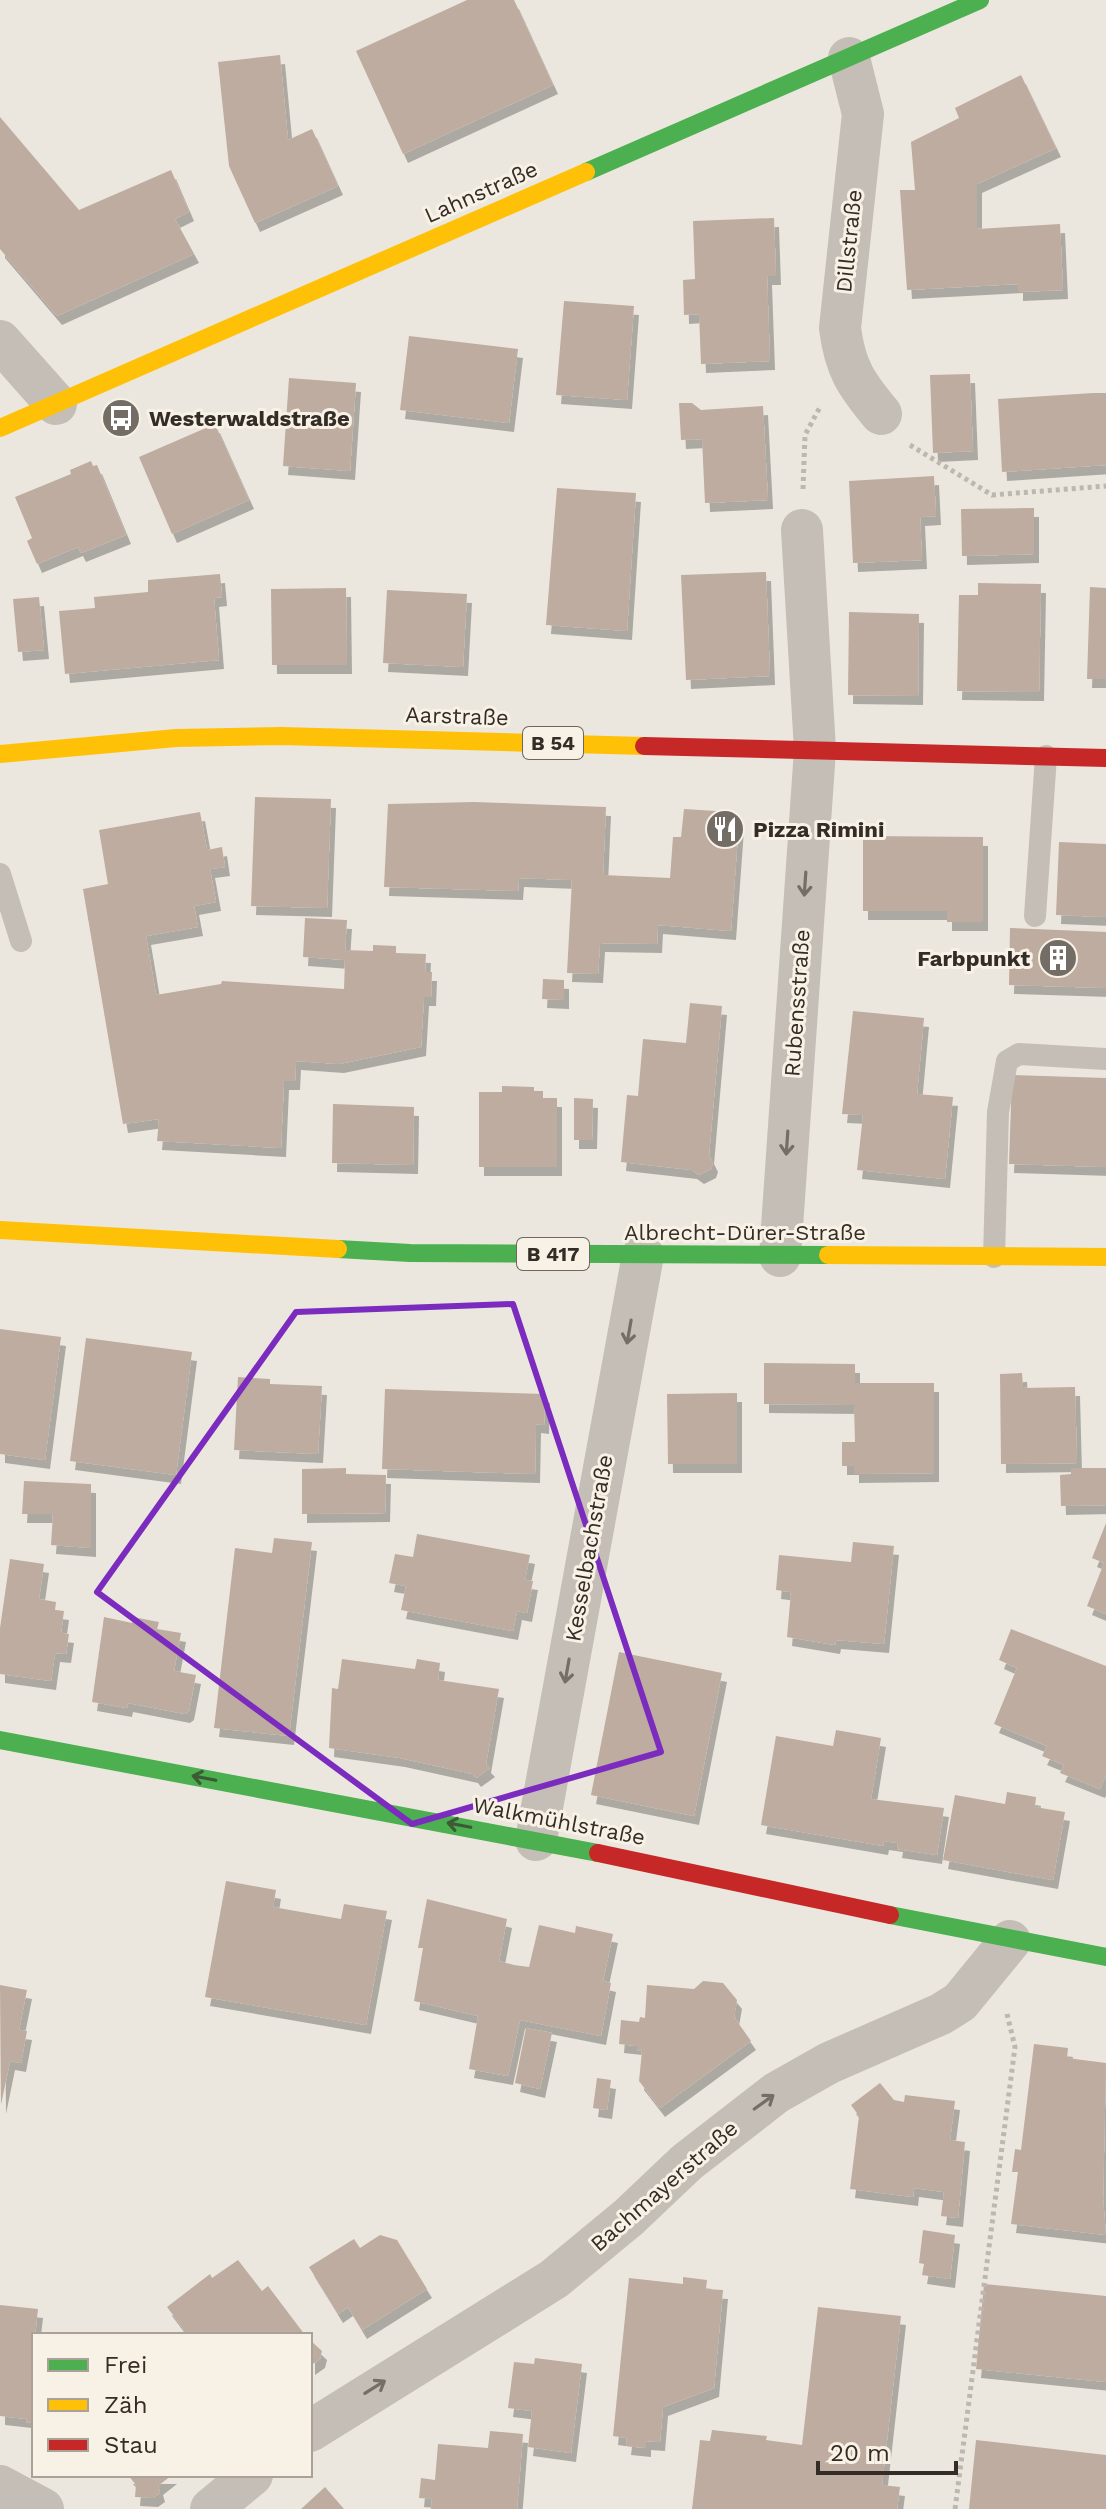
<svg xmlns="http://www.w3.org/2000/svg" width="1106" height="2509" font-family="'Work Sans',sans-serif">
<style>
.building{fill:#beaca0;filter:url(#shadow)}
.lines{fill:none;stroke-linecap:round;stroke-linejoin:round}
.path{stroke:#bdb7b0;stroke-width:5;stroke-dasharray:4 4;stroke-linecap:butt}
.lane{stroke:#c4beb7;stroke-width:22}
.street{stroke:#c4beb7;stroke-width:42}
.fast{stroke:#4caf50;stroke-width:18}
.slow{stroke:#ffc107;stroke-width:18}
.jam{stroke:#c62828;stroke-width:18}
.oneway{stroke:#756e67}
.oneway2{stroke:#3c5a35}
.marked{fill:none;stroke:#7b2cbf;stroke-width:6;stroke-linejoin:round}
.labels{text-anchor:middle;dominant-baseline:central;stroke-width:6;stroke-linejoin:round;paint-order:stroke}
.shield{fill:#f8f1e5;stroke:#6f675f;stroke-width:2}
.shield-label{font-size:20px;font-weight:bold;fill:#342c26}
.street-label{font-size:22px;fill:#342c26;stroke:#f8f1e5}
.poi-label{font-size:22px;font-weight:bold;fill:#342c26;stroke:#f8f1e5;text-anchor:start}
</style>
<defs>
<filter id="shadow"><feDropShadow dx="5" dy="9" stdDeviation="0" flood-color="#0004"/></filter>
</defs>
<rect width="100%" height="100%" fill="#ebe7de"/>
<path class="building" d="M467,0h47l39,85 -150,69 -47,-103z
M280,55l8,85 24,-11 26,57 -83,37 -26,-57 -11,-104z
M1021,75l35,73 -79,36v45l83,-5 3,66 -45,2v-8l-111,6 -7,-100h15l-4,-48 48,-24 -4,-10z
M0,117l79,93 92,-40 18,42 -14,7 19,35 -137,62 -57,-67z
M774,218l2,58h-9l3,85 -69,3 -2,-50 -15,1 -1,-35 12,-1 -2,-58z
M564,301l70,5 -7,94 -71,-5z
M409,336l109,13 -9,74 -109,-13z
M970,374l3,77 -40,2 -3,-78z
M289,378l67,5 -6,88 -67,-5z
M1093,393h13v72l-104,7 -4,-73z
M679,403h13l9,7 62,-4 5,94 -63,3 -3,-64 -21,1z
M215,424l34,76 -77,34 -33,-77z
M91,461l2,5 4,-1 29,70 -45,18 -3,-6 -41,17 -10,-23 5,-3 -17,-41 56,-23 -1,-4z
M934,476l2,40 -16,1 2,43 -69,3 -4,-82z
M557,488l79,5 -9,138 -81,-6z
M1034,508v46l-72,2 -1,-47z
M766,572l4,104 -84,4 -5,-105z
M220,574l2,23 -8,1 5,62 -154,14 -6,-63 36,-3 -1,-11 54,-5v-12z
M978,583l63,1 -2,108 -82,-1 2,-96h19z
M1090,587l16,1v91h-19z
M346,588l1,77h-75l-1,-76z
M387,590l80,4 -4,73 -80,-4z
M39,597l5,53 -26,2 -5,-53z
M849,612l70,2 -1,82 -70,-1z
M255,797l76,2 -4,109 -76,-2z
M474,802l132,5 -3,68 67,3 3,-41h8l3,-28 48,3 7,9 -8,110 -73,-6 -1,19 -57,-1 -2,31 -31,-1 5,-93 -53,-2 -1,13 -134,-4 4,-83z
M200,812l7,38 15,-3 3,20 -15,2 6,33 -22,4 4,21 -52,9 10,59 65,-11 1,-3 122,8 1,-29 -42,-3 2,-39 42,2 -2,30 28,1v-6l23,1v7l30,1 -1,18h7l-1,25h-7l-3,50 -82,17 -43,-3 -1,20h-11l-3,67 -124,-7 2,-22 -36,5 -40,-235 25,-5 -9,-54z
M863,836l120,1v85h-36v-11h-84z
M1059,842l47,2v73l-50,-2z
M1010,928l96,4v56l-97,-3z
M543,979l21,1v20l-22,-1z
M690,1003l32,3 -13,149 4,8 -2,6 -12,6 -7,-5 -71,-8 6,-67 11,1 5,-57 43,4z
M853,1011l71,7 -7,76 36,3 -8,82 -88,-9 6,-55 -21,-1z
M1012,1075l94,3v89l-97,-3z
M502,1086l32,1v4h9v7h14v69h-78v-75h23z
M574,1098l19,1 -1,41h-18z
M333,1104l81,3 -1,58 -81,-2z
M0,1329l61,8 -16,123 -45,-6z
M86,1338l106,14 -16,123 -106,-14z
M764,1363l91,1v19h79v90l-80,1v-8h-12v-24h13l-1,-37 -90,-1z
M1022,1373l1,15 52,-1 2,76 -76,1 -1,-90z
M238,1377l32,2v5l52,2 -4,68 -84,-4z
M385,1389l160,5 -1,31 -8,-1 -1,50 -153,-5z
M737,1393v71h-69l-1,-70z
M346,1468v6l40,1 -1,38 -83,1v-45z
M1071,1468h35v37l-45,1 -1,-31 11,-1z
M24,1481l67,3v64l-40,-3 2,-31h-31z
M1106,1523v91l-19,-8 17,-43 -12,-5z
M417,1534l113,21 -5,25 8,1 -6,32 -10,-2 -4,20 -112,-21 5,-24 -17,-3 6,-29 18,3z
M274,1538l38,4 -23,194 -75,-8 21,-180 37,5z
M853,1542l41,4 -10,98 -48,-4 -1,5 -48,-8 4,-45 -15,-2 3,-35 72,7z
M10,1559l34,5 -5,35 17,3 -1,8 9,1 -3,22 8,1 -3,20 -11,-1 -4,28 -51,-7v-46z
M104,1617l28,6 1,-6 26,5 -2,7 24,4 -7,38 22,4 -7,36 -4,3 -57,-11 -1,5 -35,-6z
M1011,1629l95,37v109l-6,14 -40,-16 4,-8 -22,-9 5,-10 -53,-22 23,-56 -18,-8z
M619,1652l103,21 -28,143 -103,-21z
M342,1659l73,10 2,-10 23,4 -2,17 61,9 -13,75 4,4 -14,10 -3,-4 -73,-16 -71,-10 3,-60 6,1z
M836,1730l45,8 -10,61 73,9 -7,47 -40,-6 1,-6 -14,-2 -1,5 -122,-21 15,-89 57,10z
M1007,1792l29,5 -1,10 30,5 -12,68 -110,-20 12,-65 50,9z
M226,1881l50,9 -3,17 68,12 3,-15 43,7 -21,114 -161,-28z
M427,1899l80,20 -8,42 15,4 15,2 10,-42 36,8 1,-7 37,8 -10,47 8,2 -10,53 -81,-16 -12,56 -39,-7 9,-53 -64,-15 9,-53h-5z
M703,1981l20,2 14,17 -3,17 17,24 -91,67 -21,-27 3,-30 -5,-1v-4l-18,-2 2,-24 18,2 1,-5 5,1 2,-33 47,4z
M0,1985l27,5 -8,40 8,1 -6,32 -11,-2 -9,44z
M526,2028l26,5 -12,56 -25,-6z
M1034,2044l34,4 -1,10 39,5 -3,136 3,36 -95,-11 7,-52h-6l3,-23 6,1z
M597,2078l14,2 -4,30 -14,-2z
M880,2083l14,17 10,2 1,-7 50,6 -5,39 15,2 -7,76 -17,-2 3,-24 -30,-4 -1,9 -63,-8 9,-73 -8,-11z
M923,2230l32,5 -5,44 -28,-4 2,-11 -5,-1z
M380,2235l17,5 30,49 -65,41 -14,-23 -10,7 -29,-47 45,-28 6,9z
M238,2260l24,31 6,-5 37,49h-117l-21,-28 43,-33 2,4z
M683,2277l24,3 -1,9 17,1 -9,98 -51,19 -3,35 -14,-1v7l-20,-2 1,-8 -14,-2 16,-158 54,6z
M984,2284l122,12v86l-130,-13z
M0,2305l38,4 -7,62 3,52 -8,-1 1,-3 -27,-3z
M818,2307l83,9 -19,169 18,2 -3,22h-205l8,-69 10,1 2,-11 55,6 -1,4 36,5z
M310,2340l12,11 -2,8 -10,7z
M535,2358l47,6 -11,89 -43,-6 4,-36 -24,-3 6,-46 20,2z
M490,2431l33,3 -6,75h-86l1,-10 -13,-1 2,-20 14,2 3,-36 50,4z
M976,2440l130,15v54h-137z
M128,2475h44l-14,11 2,7 -7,5 -18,-1 1,-12z
M325,2487l19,22h-43z"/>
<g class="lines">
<path class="path" d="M910,445l82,50 114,-9
M803,489l2,-54 15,-28
M955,2509l60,-462 -8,-33"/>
<path class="lane" d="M0,874l21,67
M1035,916l11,-160
M994,1257l4,-145 9,-51 12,-7 87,5"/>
<path class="street" d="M849,58l14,56 -23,214c5,40 16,56 41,86
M0,341l56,63
M780,1256l35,-506 -13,-220
M536,1840l107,-585
M310,2431l244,-152 75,-62 58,-55 89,-69 53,-30 112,-49 19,-12 50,-61
M0,2486l43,23
M211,2509l41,-34"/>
<path class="fast" d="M586,172l394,-172
M338,1249l72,4 418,2
M0,1740l598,113
M890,1915l216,42"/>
<path class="slow" d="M0,428l586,-256
M0,754l176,-16 105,-2 363,10
M0,1230l338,19
M828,1255l278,2"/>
<path class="jam" d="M644,746l462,12
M598,1853l292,62"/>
</g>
<defs><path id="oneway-shaft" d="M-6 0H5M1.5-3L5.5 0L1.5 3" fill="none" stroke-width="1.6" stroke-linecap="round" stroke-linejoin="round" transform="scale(2)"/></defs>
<g class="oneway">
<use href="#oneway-shaft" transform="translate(805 884) rotate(94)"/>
<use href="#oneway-shaft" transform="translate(787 1143) rotate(94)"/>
<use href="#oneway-shaft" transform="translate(629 1332) rotate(100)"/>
<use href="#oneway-shaft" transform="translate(567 1671) rotate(100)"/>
<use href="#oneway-shaft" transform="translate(764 2102) rotate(-36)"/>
<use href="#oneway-shaft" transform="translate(375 2387) rotate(-32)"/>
</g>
<g class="oneway2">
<use href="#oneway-shaft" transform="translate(204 1778) rotate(-169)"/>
<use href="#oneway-shaft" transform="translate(459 1825) rotate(-169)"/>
</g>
<path class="marked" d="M513,1304l148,448 -249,72 -315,-232 199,-280z"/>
<defs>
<g id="bus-disc" transform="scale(2)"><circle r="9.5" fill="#746d66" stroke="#f8f1e5"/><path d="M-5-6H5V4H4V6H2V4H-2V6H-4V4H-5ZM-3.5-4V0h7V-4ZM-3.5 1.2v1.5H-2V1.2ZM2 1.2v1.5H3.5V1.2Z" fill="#fff"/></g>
<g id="restaurant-disc" transform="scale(2)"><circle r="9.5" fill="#746d66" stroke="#f8f1e5"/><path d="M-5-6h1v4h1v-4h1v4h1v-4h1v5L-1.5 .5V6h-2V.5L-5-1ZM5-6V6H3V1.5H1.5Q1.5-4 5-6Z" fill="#fff"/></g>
<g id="building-disc" transform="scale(2)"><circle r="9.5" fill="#746d66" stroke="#f8f1e5"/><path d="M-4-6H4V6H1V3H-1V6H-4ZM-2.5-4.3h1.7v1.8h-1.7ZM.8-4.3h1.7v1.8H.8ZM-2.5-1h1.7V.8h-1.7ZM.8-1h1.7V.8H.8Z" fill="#fff"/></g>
</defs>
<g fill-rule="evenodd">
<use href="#bus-disc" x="121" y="418"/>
<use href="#restaurant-disc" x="725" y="829"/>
<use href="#building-disc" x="1058" y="958"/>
</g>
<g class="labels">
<g class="shield">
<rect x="523" y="727" width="60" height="32" rx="6"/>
<rect x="517" y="1238" width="72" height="32" rx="6"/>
</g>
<g class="shield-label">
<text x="553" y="743">B 54</text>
<text x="553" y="1254">B 417</text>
</g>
<g class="street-label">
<text transform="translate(481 192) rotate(-24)">Lahnstraße</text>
<text transform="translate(849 241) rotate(-84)">Dillstraße</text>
<text transform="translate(457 716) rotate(2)">Aarstraße</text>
<text transform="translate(797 1003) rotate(-86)">Rubensstraße</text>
<text x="745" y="1232">Albrecht-Dürer-Straße</text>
<text transform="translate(589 1548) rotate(-80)">Kesselbachstraße</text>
<text transform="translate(559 1821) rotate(11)">Walkmühlstraße</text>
<text transform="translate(664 2186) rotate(-41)">Bachmayerstraße</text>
</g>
<g class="poi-label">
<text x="149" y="418">Westerwaldstraße</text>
<text x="753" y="829">Pizza Rimini</text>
<text x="1030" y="958" text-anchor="end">Farbpunkt</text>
</g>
</g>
<rect x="32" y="2333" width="280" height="144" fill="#f8f1e5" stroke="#aaa299" stroke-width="2"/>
<rect x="48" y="2359" width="40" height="12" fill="#4caf50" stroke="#aaa299" stroke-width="2"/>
<text x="104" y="2373" font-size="24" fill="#342c26">Frei</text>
<rect x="48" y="2399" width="40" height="12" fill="#ffc107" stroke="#aaa299" stroke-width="2"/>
<text x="104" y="2413" font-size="24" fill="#342c26">Zäh</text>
<rect x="48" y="2439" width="40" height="12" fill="#c62828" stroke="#aaa299" stroke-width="2"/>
<text x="104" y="2453" font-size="24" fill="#342c26">Stau</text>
<path d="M818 2461v12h138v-12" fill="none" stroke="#342c26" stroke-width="4"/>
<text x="830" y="2461" font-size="24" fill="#342c26" stroke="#f8f1e5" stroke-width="6" paint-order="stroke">20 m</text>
</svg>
